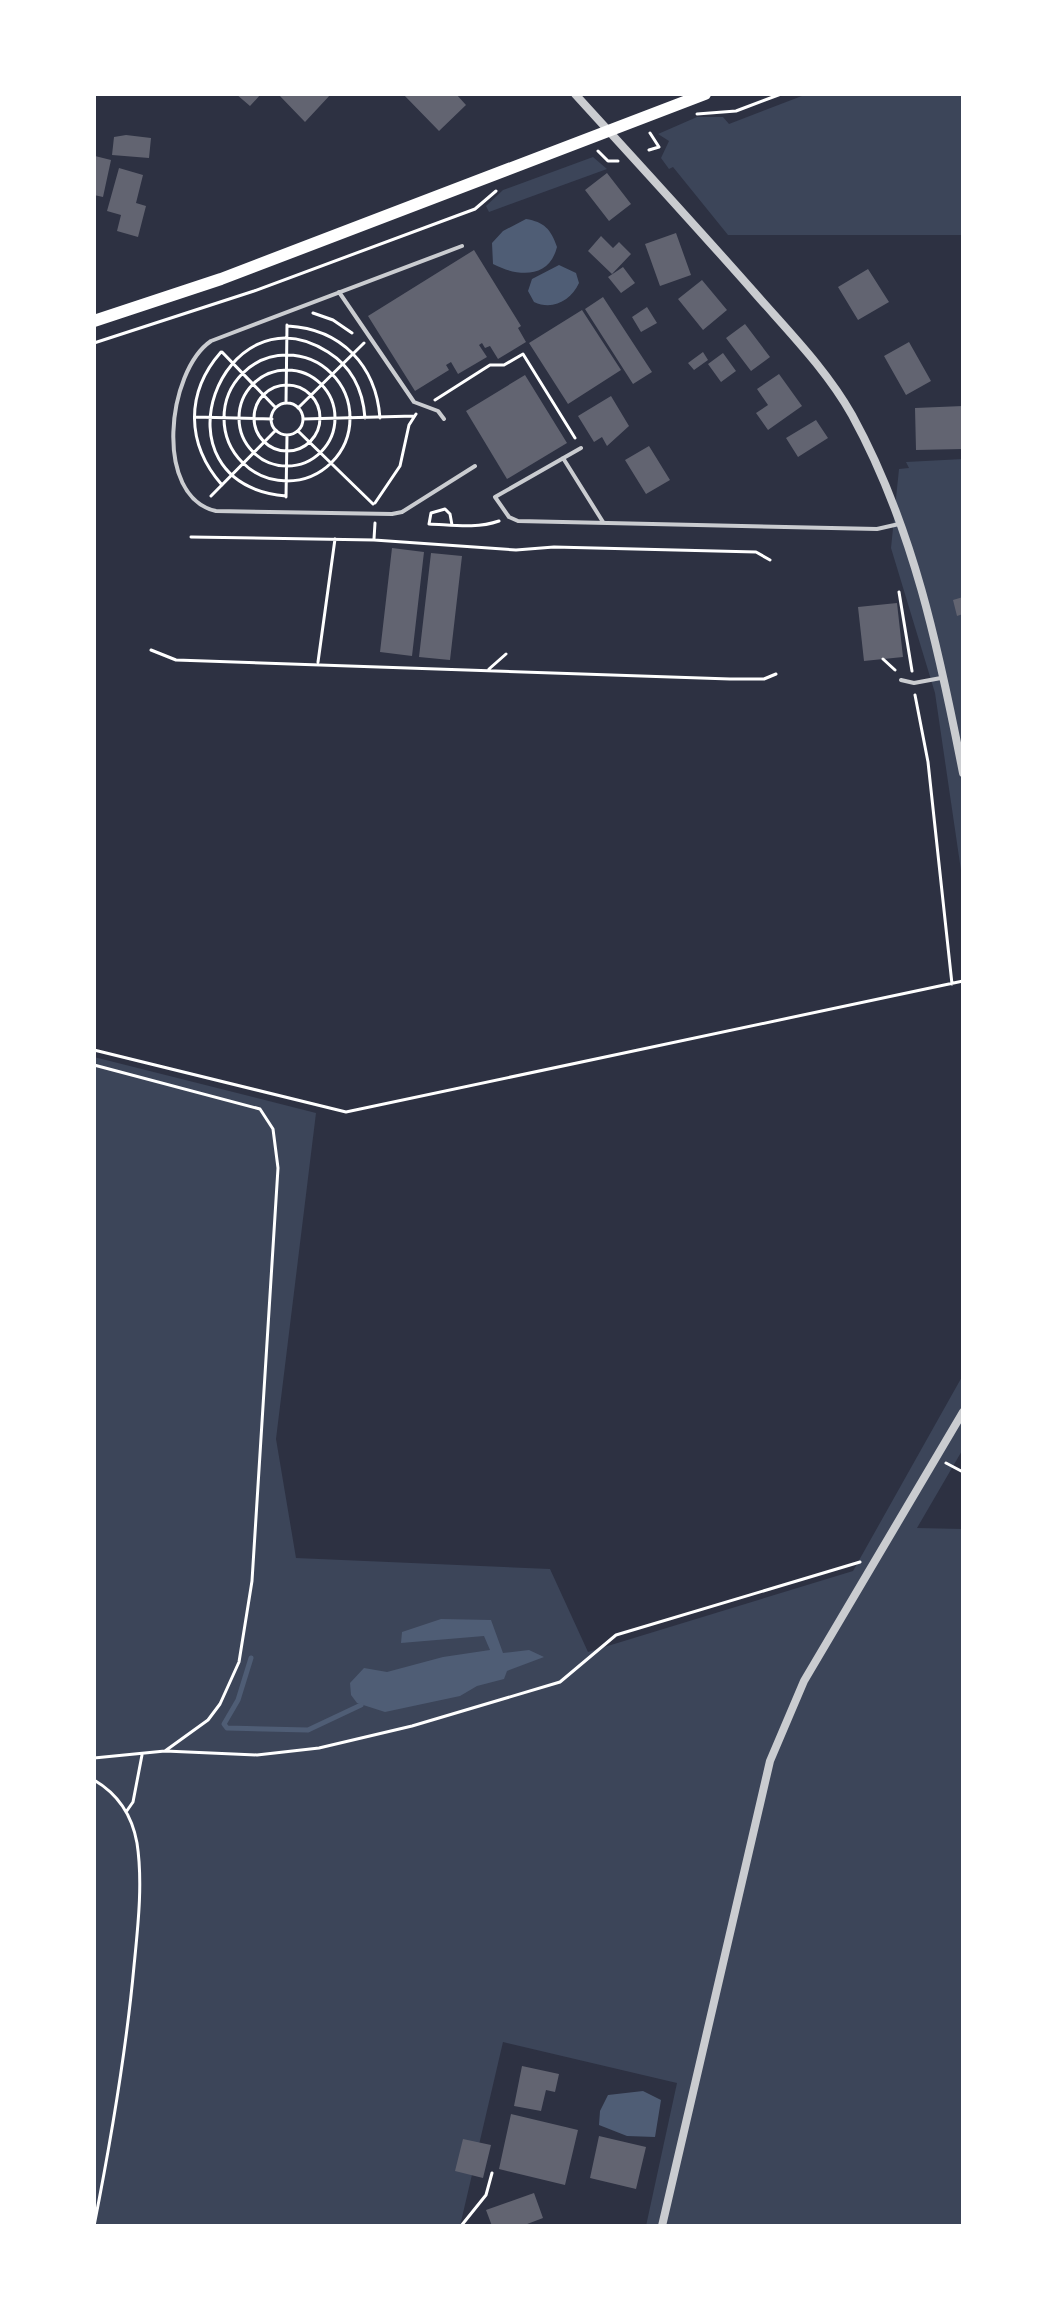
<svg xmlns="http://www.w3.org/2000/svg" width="1057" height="2320" font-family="'Times New Roman',serif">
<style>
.green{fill:#3c4559}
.water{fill:#4f5d75}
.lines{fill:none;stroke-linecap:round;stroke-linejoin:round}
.stream{stroke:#4f5d75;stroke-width:5}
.building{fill:#626471}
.path{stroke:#fff;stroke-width:3}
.service{stroke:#caccd0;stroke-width:4}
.minor{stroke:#caccd0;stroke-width:8}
.primary{stroke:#fff;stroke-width:12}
</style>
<rect width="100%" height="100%" fill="#2d3142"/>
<path class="green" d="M807,94h156v141h-235l-55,-68 -4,2 -8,-11 8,-17 -11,-7 39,-17h26l6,7z
M593,157l14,12 -118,43 -3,-6 17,-16z
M963,459v425l-28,-191 -44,-145 8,-79 10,-1 -3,-6z
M94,1057l222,56 -40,326 20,119 254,11 38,83 265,-81 110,-196v74l-46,79 46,1v697h-317l31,-143 -174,-41 -43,184h-366z"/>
<path class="water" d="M526,219c18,3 25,10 31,28 -8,32 -39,30 -64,17l-1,-21 11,-12z
M559,265l17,8 3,10c-8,17 -26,28 -45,19l-6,-11 4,-12z
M441,1619l50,1 12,33 26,-3 15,7 -37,14 -3,8 -27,7 -17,10 -75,16 -28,-9 -6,-8 -1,-12 14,-15 23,4 56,-15 47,-7 -6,-14 -83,7 1,-11z
M643,2091l18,9 -6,37 -28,-1 -28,-11 1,-14 8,-16z"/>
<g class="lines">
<path class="stream" d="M251,1658l-13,42 -14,24 3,4 81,2 53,-25"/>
</g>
<path class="building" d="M236,94h25l-11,12z
M278,94h53l-26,28z
M403,94h53l10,11 -27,26z
M126,135l25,3 -2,20 -37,-3 2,-18z
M95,156l16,4 -8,37 -9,-2z
M119,168l24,7 -7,28 10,3 -8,31 -21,-6 4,-16 -14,-4z
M607,173l24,31 -22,17 -24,-31z
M676,233l15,42 -31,11 -15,-42z
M601,236l12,12 6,-6 12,12 -19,20 -24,-23z
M474,250l47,76 -3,2 8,14 -28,17 -8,-13 -5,2 -3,-5 -3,2 8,12 -29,17 -7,-12 -5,3 3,5 -34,21 -47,-75z
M623,267l12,16 -14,10 -13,-16z
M868,269l21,33 -31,18 -20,-33z
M702,280l25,30 -24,20 -25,-31z
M603,297l49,75 -19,12 -48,-75z
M647,307l10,16 -16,9 -9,-15z
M582,310l39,60 -53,34 -39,-61z
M745,324l25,33 -19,14 -25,-33z
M909,342l22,39 -25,14 -22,-39z
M703,352l5,8 -14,10 -6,-7z
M723,353l13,18 -15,11 -13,-18z
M779,374l23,32 -34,24 -12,-17 12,-8 -11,-16z
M525,375l42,68 -60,36 -41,-68z
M611,396l18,30 -22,20 -5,-9 -8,5 -16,-26z
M963,406v43l-47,1 -1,-42z
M816,420l12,18 -30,19 -12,-19z
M649,446l21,34 -24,14 -21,-34z
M392,548l32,4 -12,104 -32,-4z
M431,553l31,3 -12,104 -31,-3z
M963,597v17l-6,2 -4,-16z
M897,603l6,54 -39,4 -6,-54z
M522,2066l37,8 -4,18 -9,-2 -5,21 -27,-5z
M511,2114l67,16 -13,55 -66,-16z
M599,2136l47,11 -10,42 -46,-11z
M463,2139l28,6 -8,33 -28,-7z
M534,2193l9,25 -21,8h-30l-6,-16z"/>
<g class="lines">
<path class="path" d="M697,114l39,-3 45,-17
M649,150l10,-3 -9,-14
M598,151l10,10h10
M313,313l20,7 19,13
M288,326c53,3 88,39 92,92
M94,343l160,-52 221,-82 21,-18
M221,352c-36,41 -35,92 1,133
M222,352l53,55
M224 418a63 63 0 1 1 126 0a63 63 0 1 1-126 0Z
M239 418a48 48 0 1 1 96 0a48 48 0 1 1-96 0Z
M254 418a33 33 0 1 1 66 0a33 33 0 1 1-66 0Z
M435,400l55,-35h14l19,-11 52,84
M286,403l1,-78
M271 419a16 16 0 1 1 32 0a16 16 0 1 1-32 0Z
M298,408l66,-65
M195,417l77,2
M303,419l111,-3
M298,431l75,73
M211,496l65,-66
M286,496c-140,-13 -63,-211 42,-144 24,15 35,38 37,66
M286,497l1,-61
M375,503l25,-37 9,-41 7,-11
M452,525l-2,-11 -5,-5 -14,4 -2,11c24,1 47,5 70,-3
M191,537l183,3 142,10 38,-3 202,5 14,8
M374,539l1,-16
M899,592l13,79
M151,650l25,10 554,19h34l12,-5
M883,659l12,11
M318,662l17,-123
M489,669l17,-15
M915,695l13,67 24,222
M94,1050l252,62 617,-131
M94,1065l166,44 13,20 5,39 -26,413 -13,81 -19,42 -12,16 -43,31
M946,1463l17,9
M94,1758l71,-7 92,4 62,-7 93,-22 148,-44 56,-47 244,-73
M94,1780c24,14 38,35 43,63 6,39 1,83 -3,123 -8,87 -23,174 -40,260
M126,1812l7,-10 9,-47
M461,2226l25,-31 6,-22"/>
<path class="service" d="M462,246l-251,95c-44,30 -58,156 5,170l176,3 10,-2 73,-46
M339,292l75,110 24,9 6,8
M581,448l-86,49 14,20 9,4 359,8 22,-5
M563,458l40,64
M901,680l13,3 27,-5"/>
<path class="minor" d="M575,94c60,66 120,131 179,198 34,39 72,77 98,123 61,111 87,235 111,358
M662,2226l108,-465 34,-80 159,-269"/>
<path class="primary" d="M94,321l127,-42 484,-185"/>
</g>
<rect width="1057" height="2320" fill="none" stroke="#ffffff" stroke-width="192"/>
</svg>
